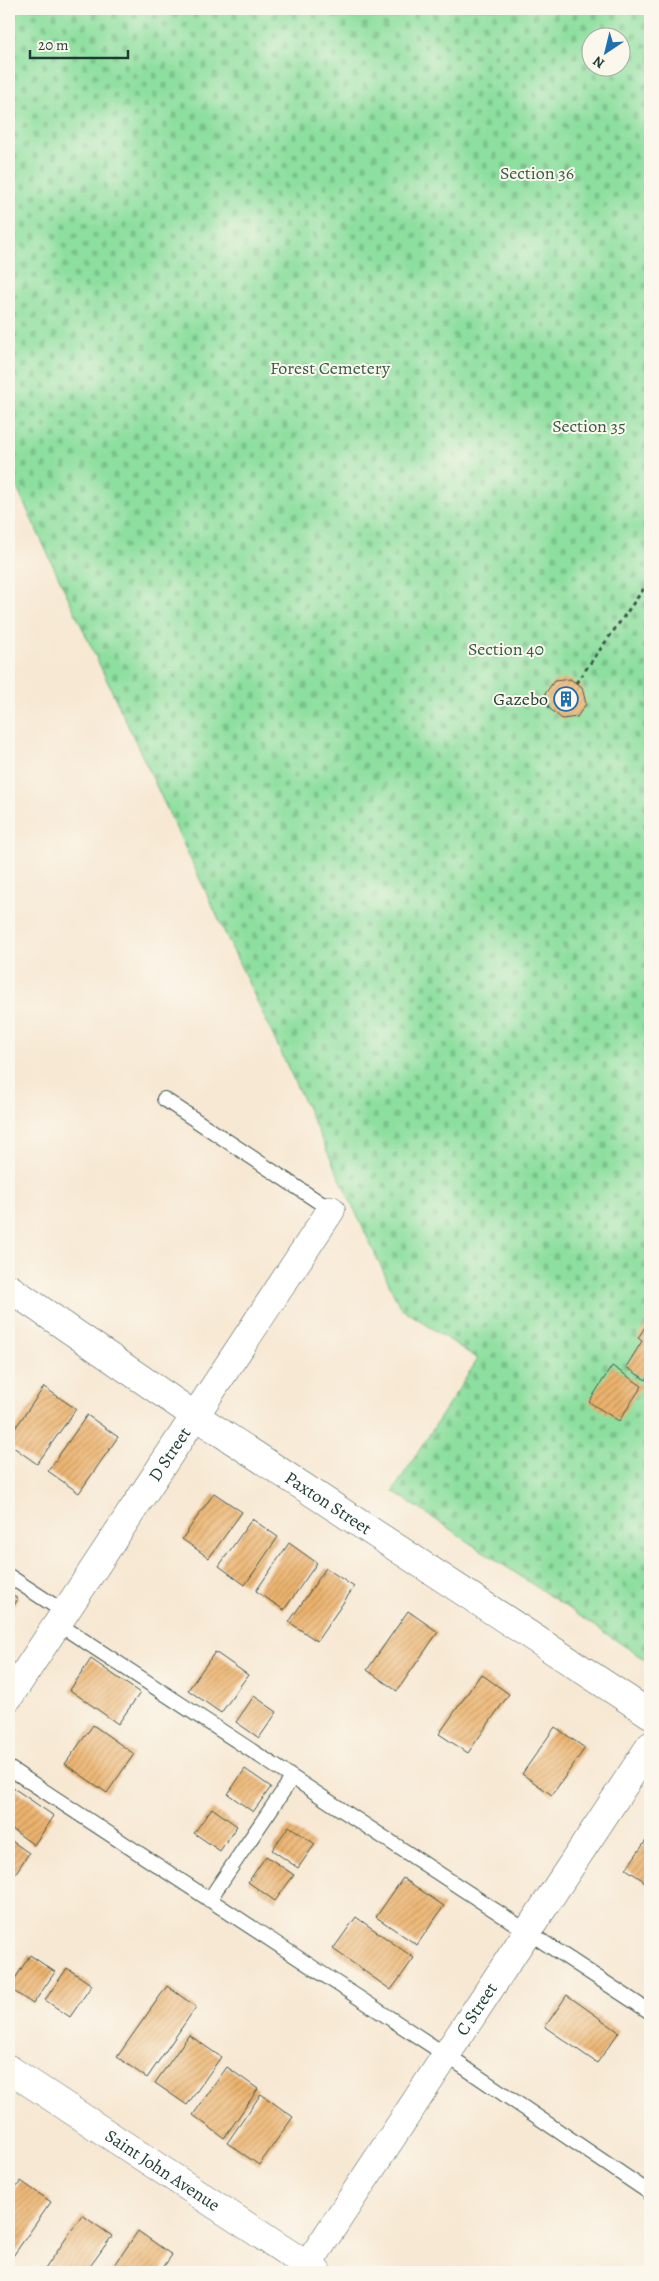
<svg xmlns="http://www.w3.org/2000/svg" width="659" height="2281" font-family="Alegreya,serif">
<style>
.cemetery{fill:url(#cemetery-stones);stroke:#568e6a;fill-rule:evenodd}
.building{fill:url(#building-hatch)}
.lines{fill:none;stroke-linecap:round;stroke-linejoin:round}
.lane-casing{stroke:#3f574c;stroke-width:16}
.street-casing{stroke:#3f574c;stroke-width:29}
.path{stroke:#3f574c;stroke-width:3;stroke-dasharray:4 4;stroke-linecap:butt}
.lane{stroke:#fff;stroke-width:14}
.street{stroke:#fff;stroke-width:28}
.labels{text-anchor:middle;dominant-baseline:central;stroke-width:4;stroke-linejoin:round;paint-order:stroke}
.park-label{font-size:18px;fill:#355d49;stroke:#fbf7ec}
.poi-label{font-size:18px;fill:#1f3d34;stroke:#fbf7ec;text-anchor:end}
.street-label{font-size:18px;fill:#1f3d34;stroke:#fbf7ec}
</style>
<defs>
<pattern id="cemetery-stones" width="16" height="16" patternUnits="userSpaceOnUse" patternTransform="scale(1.25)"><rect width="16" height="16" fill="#8ddf9f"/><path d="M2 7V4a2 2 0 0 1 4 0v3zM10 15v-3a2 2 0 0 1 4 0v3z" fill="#79c08a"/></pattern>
<pattern id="building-hatch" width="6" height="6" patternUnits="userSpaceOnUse" patternTransform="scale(1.25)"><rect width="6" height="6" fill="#edb36e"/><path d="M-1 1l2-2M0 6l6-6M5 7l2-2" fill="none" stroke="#bf935b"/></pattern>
</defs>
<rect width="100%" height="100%" fill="#fbf7ec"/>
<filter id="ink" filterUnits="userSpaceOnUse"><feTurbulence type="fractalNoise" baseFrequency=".02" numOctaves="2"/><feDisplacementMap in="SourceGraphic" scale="10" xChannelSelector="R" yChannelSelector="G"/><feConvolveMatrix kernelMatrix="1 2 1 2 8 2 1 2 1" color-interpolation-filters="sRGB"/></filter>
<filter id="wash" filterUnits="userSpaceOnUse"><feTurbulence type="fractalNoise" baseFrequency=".0096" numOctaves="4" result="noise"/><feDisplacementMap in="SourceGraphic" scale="20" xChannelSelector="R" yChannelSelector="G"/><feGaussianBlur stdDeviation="1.12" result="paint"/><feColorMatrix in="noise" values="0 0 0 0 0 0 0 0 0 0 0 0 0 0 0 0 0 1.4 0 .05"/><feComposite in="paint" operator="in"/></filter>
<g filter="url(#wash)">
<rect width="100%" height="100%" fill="#f7e8d3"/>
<path class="cemetery" d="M9,9h641v1654l-257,-172 85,-132 -78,-52 -391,-836zM592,38h30v30h-30z"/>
<g id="blocks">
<path class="building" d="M570,679l12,8 4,17 -9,13 -15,2 -13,-11 -4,-14 9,-13z
M650,1319v55l-4,6 -20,-13 16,-26 -4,-3z
M612,1366l30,20 -23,35 -30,-19z
M44,1387l32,22 -39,55 -28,-20v-7z
M87,1415l31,22 -39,56 -31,-22z
M214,1493l28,19 -33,46 -27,-19z
M252,1519l26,18 -33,48 -26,-19z
M289,1543l28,20 -33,47 -28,-19z
M326,1568l28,19 -37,54 -28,-19z
M9,1592l9,7 -9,14z
M408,1611l30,21 -41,59 -30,-21z
M215,1652l33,23 -27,38 -33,-23z
M91,1659l49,34 -22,31 -48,-34z
M481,1674l28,20 -41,59 -29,-19z
M254,1696l23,16 -18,26 -23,-16z
M93,1725l41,29 -27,39 -42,-29z
M555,1727l30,21 -33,47 -30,-21z
M245,1769l26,18 -18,25 -25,-18z
M12,1787l42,29 -20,29 -25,-18v-35z
M212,1808l25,18 -17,25 -26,-18z
M289,1826l26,18 -17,24 -26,-18z
M650,1835v50l-24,-16z
M9,1839l20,14 -20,30z
M266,1856l28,19 -19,26 -27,-19z
M403,1878l41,28 -27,39 -41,-28z
M356,1917l58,41 -23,32 -58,-41z
M30,1955l25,17 -22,32 -24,-16z
M67,1968l25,17 -22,32 -25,-17z
M167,1986l29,21 -49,71 -30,-21z
M567,1995l52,37 -22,31 -52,-36z
M189,2035l32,22 -34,48 -32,-22z
M227,2067l31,22 -34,49 -31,-23z
M261,2094l32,23 -34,48 -32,-22z
M21,2181l30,21 -38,54 -4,-3v-55z
M82,2215l30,21 -26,36h-43z
M138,2231l34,24 -12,17h-50z"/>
</g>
</g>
<g filter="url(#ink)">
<use href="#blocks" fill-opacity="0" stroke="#3f574c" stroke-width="1"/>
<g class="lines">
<g class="lane-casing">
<path id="lane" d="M164,1099l167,111
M9,1576l55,36
M57,1623l593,389
M9,1768l437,287 204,138
M209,1900l83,-122"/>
</g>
<g class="street-casing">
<g id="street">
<path id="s1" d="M9,1288l185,127 456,299"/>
<path id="s2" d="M9,1697l322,-487"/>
<path id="s3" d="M9,2069l308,203"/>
<path id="s4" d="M303,2272l347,-526"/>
</g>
</g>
<path class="path" d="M576,683l74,-103"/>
<use href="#lane" class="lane"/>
<use href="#street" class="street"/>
</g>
</g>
<defs>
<g id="building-ring" transform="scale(1.25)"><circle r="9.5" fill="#fbf7ec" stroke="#1f6fb2" stroke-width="1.5"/><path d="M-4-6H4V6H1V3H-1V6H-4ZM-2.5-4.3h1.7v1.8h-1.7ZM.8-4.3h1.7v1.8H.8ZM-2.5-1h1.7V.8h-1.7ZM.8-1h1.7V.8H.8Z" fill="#1f6fb2"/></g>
</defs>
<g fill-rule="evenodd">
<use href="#building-ring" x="566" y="699"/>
</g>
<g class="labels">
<g class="park-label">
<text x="537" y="173">Section 36</text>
<text x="330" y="368">Forest Cemetery</text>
<text x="589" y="426">Section 35</text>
<text x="506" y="649">Section 40</text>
</g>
<g class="poi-label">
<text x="548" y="699">Gazebo</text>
</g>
<g class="street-label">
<text stroke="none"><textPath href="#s2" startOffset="291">D Street</textPath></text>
<text stroke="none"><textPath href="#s1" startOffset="385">Paxton Street</textPath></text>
<text stroke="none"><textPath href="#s4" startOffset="315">C Street</textPath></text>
<text stroke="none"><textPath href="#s3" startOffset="184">Saint John Avenue</textPath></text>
</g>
</g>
<rect width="659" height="2281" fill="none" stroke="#fbf7ec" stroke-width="30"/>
<g transform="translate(606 52) rotate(215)"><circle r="24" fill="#fbf7ec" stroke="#a3ada2"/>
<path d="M0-4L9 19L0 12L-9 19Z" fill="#1f6fb2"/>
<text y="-8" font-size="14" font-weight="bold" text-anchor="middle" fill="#1f3d34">N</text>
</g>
<path d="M30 50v8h98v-8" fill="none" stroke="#1f3d34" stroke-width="2.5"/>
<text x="38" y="50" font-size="15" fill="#1f3d34" stroke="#fbf7ec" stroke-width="4" paint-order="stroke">20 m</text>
</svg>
